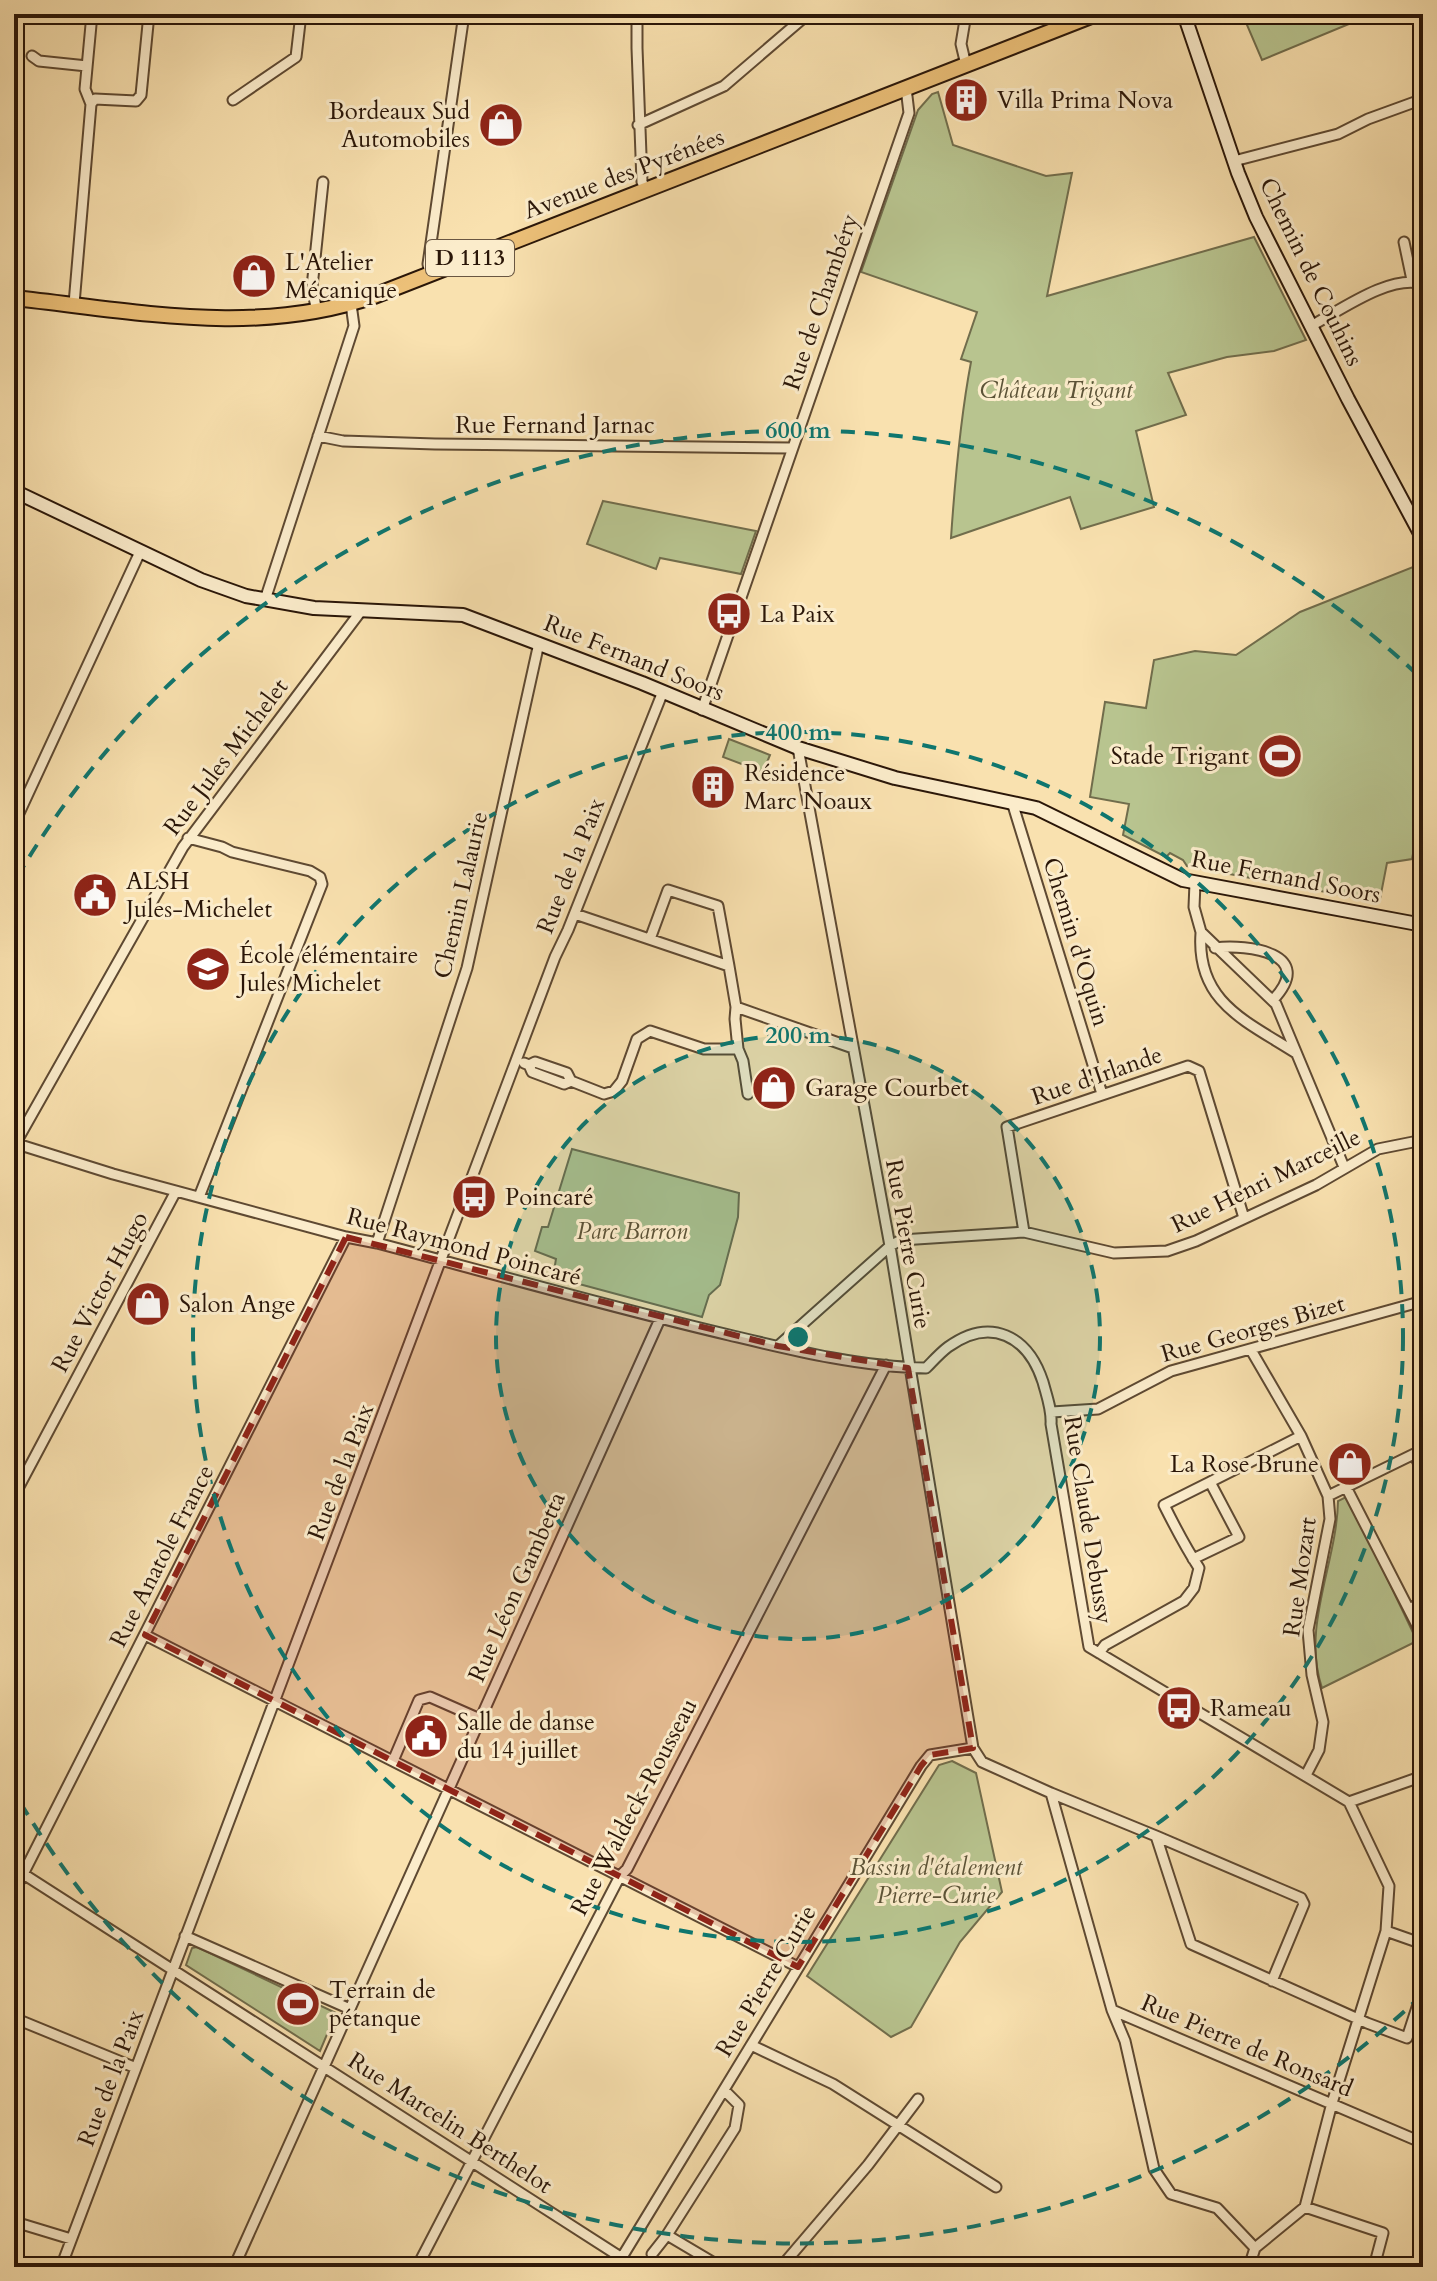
<svg xmlns="http://www.w3.org/2000/svg" width="1437" height="2281" font-family="Cardo,serif">
<style>
.green{fill:#b8c48f;stroke:#716d4c;stroke-width:2}
.lines{fill:none;stroke-linecap:round;stroke-linejoin:round}
.street-casing{stroke:#5e4932;stroke-width:13}
.secondary-casing{stroke:#2a1608;stroke-width:16}
.primary-casing{stroke:#2a1608;stroke-width:18}
.street{stroke:#fbeccb;stroke-width:9}
.secondary{stroke:#fbeccb;stroke-width:12}
.primary{stroke:#ecc078;stroke-width:14}
.marked{fill:#8f2418;fill-opacity:0.2;stroke:#8f2418;stroke-width:6;stroke-dasharray:16 10;stroke-linejoin:round}
.ring{fill:none;stroke:#0f766e;stroke-width:4;stroke-dasharray:14 10}
.labels{text-anchor:middle;dominant-baseline:central;stroke-width:6;stroke-linejoin:round;paint-order:stroke}
.shield{fill:#fbeccb;stroke:#695642;stroke-width:2}
.shield-label{font-size:22px;font-weight:bold;fill:#2a1608}
.poi-label{font-size:24px;fill:#2a1608;stroke:#fbeccb;text-anchor:start}
.street-label{font-size:24px;fill:#2a1608;stroke:#fbeccb}
.park-label{font-size:24px;font-style:italic;fill:#5c5337;stroke:#fbeccb}
.centre{fill:#0f766e;stroke:#fbeccb;stroke-width:4}
.ring-label{font-size:24px;text-anchor:middle;font-weight:bold;fill:#0f766e;stroke:#fbeccb;stroke-width:6;stroke-linejoin:round;paint-order:stroke}
</style>
<rect width="100%" height="100%" fill="#f9e1af"/>
<filter id="stains"><feTurbulence type="fractalNoise" baseFrequency=".0025" numOctaves="4"/><feColorMatrix values="0 0 0 0 .2 0 0 0 0 .09 0 0 0 0 .02 0 0 0 .5 -.17"/></filter>
<radialGradient id="worn" r=".72"><stop offset=".6" stop-color="#630" stop-opacity="0"/><stop offset="1" stop-color="#630" stop-opacity=".3"/></radialGradient>
<path class="green" d="M1245,14h128l-111,46 -18,-42z
M938,92l15,53 93,31 26,-3 -25,123 207,-59 52,103 -32,11 -47,6 -59,16 18,42 -50,16 18,76 -73,22 -11,-32 -119,41c4,-59 9,-118 20,-176l-10,-3 16,-47 -116,-40 57,-162 14,-16z
M603,501l153,30 -15,43 -81,-16 -4,11 -69,-25z
M1418,565l5,13v226l-11,55 -25,4 -7,36 -12,1 -181,-34 -4,-6 -13,-7 -4,4 -43,-22 6,-31 -39,-7 15,-95 41,6 8,-48 41,-9 41,4 64,-43z
M729,739l41,16 -7,17 -40,-15z
M572,1149l167,44 -1,24 -18,68 -11,10 -7,22 -149,-40 3,-18 -21,-8 7,-24h6z
M1348,1496l69,145 -95,47c-21,-62 15,-125 16,-187z
M952,1761l24,12 26,119 -42,50 -49,85 -20,10 -84,-61 132,-211z
M197,1947l139,66 -16,38 -134,-86 6,-17z"/>
<g class="lines">
<g class="street-casing">
<path id="street" d="M643,14l-6,9v25l5,134 4,8
M32,56l7,5 48,5
M966,65l-5,-21 5,-30
M233,100l63,-43 5,-43
M91,104l-6,-15 7,-75
M638,125l86,-39 84,-72
M1234,161l104,-27 30,-15 55,-20
M1404,242l8,38
M430,274l-2,-10 36,-250
M74,304l17,-200 4,-5 41,2 5,-6 8,-81
M317,312l-5,-25 11,-105
M1311,326c30,-16 79,-52 112,-42
M318,436l25,5 92,3 356,4
M265,600l89,-274 -3,-22
M702,710l207,-597 -3,-25
M798,748l92,498 83,502 9,14 69,31 61,217 311,133
M1012,802l90,292
M14,824l126,-272
M188,838l34,9 10,5 78,19 10,6 2,7 -123,313
M1195,883l-1,24 7,25 75,72 68,163
M575,914l154,52 7,41 117,41
M1201,933c-5,69 45,88 95,120
M650,939l18,-49 50,16 11,60
M1215,948c33,-4 102,5 58,52
M736,1007l-1,12 3,30
M524,1063l5,2 6,-3 32,11 4,8
M529,1065l3,7 32,12 7,-3 33,13 10,-3 8,-10 15,-42 13,-8 54,18h34l5,12 5,33
M14,1143l99,31 233,63 31,6c117,31 233,64 352,92 63,15 131,32 197,33 7,-7 14,-15 22,-21 43,-31 80,-11 95,35 4,15 9,28 8,42l38,223 260,155 74,-26
M14,1146l169,-299 178,-236
M1024,1232l-17,-105 181,-61 11,5 45,147
M377,1243l90,-275 72,-325
M778,1346l112,-100 11,-6 123,-8 90,21 53,-2 29,-10 120,-56 62,-36 45,-9
M1251,1350l50,86 27,60 2,23 -22,111 4,45 11,47 -4,28 -13,25
M1052,1412l46,-3 73,-38 252,-70
M1210,1482l91,-46
M1347,1489l76,148
M14,1496l162,-305
M1328,1496l86,-42 9,18
M1409,1609l14,-7
M145,1635l653,332
M1099,1653l6,-8 79,-44 10,-13 5,-20c-13,-20 -24,-41 -35,-63l46,-23 29,55 -46,22
M393,1761l26,-61 11,-3 50,22
M1051,1793l105,43 35,108 176,79 40,15 16,-49
M1156,1836l145,62 3,6 -32,77
M14,1868l622,399
M14,1892l332,-655
M1386,1931l37,13
M185,1936l165,73
M1112,2010l13,31 29,128 17,25 46,14 38,40
M14,2018l122,50
M751,2045l82,39 163,103
M1305,2207l78,26 -9,34
M15,2222l56,17
M667,2235l54,32
M652,2254l15,-19 68,-107 4,-23 -15,-15
M61,2267l494,-1310 13,-27 94,-236
M234,2267l426,-948
M417,2267l203,-391 7,-7 259,-504
M616,2267l305,-501 9,-11 43,-7
M781,2267l87,-102 50,-66
M1249,2267l6,-19 50,-41 27,-104 54,-172 3,-45 -40,-84"/>
</g>
<g class="secondary-casing">
<path id="secondary" d="M1184,14l54,159 18,44 92,182 75,140
M14,491l187,89 45,16 68,12 149,7 179,68 156,65 97,30 141,30 147,72 240,45"/>
</g>
<g class="primary-casing">
<path id="primary" d="M14,298c122,13 241,39 360,-2l722,-282"/>
</g>
<use href="#street" class="street"/>
<use href="#secondary" class="secondary"/>
<use href="#primary" class="primary"/>
</g>
<path class="marked" d="M346,1237l432,109 130,22 65,380 -43,7 -9,11 -123,201 -653,-332z"/>
<circle cx="798" cy="1337" r="302" fill="#0f766e" fill-opacity=".12"/>
<g class="ring">
<circle cx="798" cy="1337" r="302"/>
<circle cx="798" cy="1337" r="605"/>
<path d="M1422 1995A907 907 0 0 1 17 1797M17 877A907 907 0 0 1 1422 679"/>
</g>
<defs>
<g id="building-disc" transform="scale(2.3)"><circle r="9.5" fill="#8f2418" stroke="#fbeccb"/><path d="M-4-6H4V6H1V3H-1V6H-4ZM-2.5-4.3h1.7v1.8h-1.7ZM.8-4.3h1.7v1.8H.8ZM-2.5-1h1.7V.8h-1.7ZM.8-1h1.7V.8H.8Z" fill="#fff"/></g>
<g id="shop-disc" transform="scale(2.3)"><circle r="9.5" fill="#8f2418" stroke="#fbeccb"/><path d="M-5-2.5h2.3a2.7 3.5 0 0 1 5.4 0H5L5.5 6h-11ZM-1.5-2.5h3a1.5 2.3 0 0 0-3 0Z" fill="#fff"/></g>
<g id="bus-disc" transform="scale(2.3)"><circle r="9.5" fill="#8f2418" stroke="#fbeccb"/><path d="M-5-6H5V4H4V6H2V4H-2V6H-4V4H-5ZM-3.5-4V0h7V-4ZM-3.5 1.2v1.5H-2V1.2ZM2 1.2v1.5H3.5V1.2Z" fill="#fff"/></g>
<g id="stadium-disc" transform="scale(2.3)"><circle r="9.5" fill="#8f2418" stroke="#fbeccb"/><path d="M0-5a6.5 5 0 1 0 0 10a6.5 5 0 1 0 0-10ZM-3.5-1.8h7v3.6h-7Z" fill="#fff"/></g>
<g id="civic-disc" transform="scale(2.3)"><circle r="9.5" fill="#8f2418" stroke="#fbeccb"/><path d="M-.6-6.5H3V-4.5H.6V-3L4-1V1h2V6H-6V1h2V-1L-.6-3ZM-1.2 2.5V6h2.4V2.5Z" fill="#fff"/></g>
<g id="school-disc" transform="scale(2.3)"><circle r="9.5" fill="#8f2418" stroke="#fbeccb"/><path d="M0-5L7-2L0 1L-7-2ZM-4 1L0 2.5L4 1V4Q0 6-4 4Z" fill="#fff"/></g>
</defs>
<g fill-rule="evenodd">
<use href="#building-disc" x="966" y="100"/>
<use href="#shop-disc" x="501" y="125"/>
<use href="#shop-disc" x="254" y="276"/>
<use href="#bus-disc" x="729" y="614"/>
<use href="#stadium-disc" x="1280" y="756"/>
<use href="#building-disc" x="713" y="787"/>
<use href="#civic-disc" x="95" y="895"/>
<use href="#school-disc" x="208" y="969"/>
<use href="#shop-disc" x="774" y="1088"/>
<use href="#bus-disc" x="474" y="1197"/>
<use href="#shop-disc" x="148" y="1304"/>
<use href="#shop-disc" x="1350" y="1464"/>
<use href="#bus-disc" x="1179" y="1708"/>
<use href="#civic-disc" x="426" y="1736"/>
<use href="#stadium-disc" x="298" y="2004"/>
</g>
<g class="labels">
<rect class="shield" x="426" y="240" width="88" height="36" rx="6"/>
<g class="shield-label">
<text x="470" y="258">D 1113</text>
</g>
<g class="poi-label">
<text x="997" y="100">Villa Prima Nova</text>
<text x="470" y="111" text-anchor="end">Bordeaux Sud<tspan x="470" dy="28">Automobiles</tspan></text>
<text x="285" y="262">L'Atelier<tspan x="285" dy="28">Mécanique</tspan></text>
<text x="760" y="614">La Paix</text>
<text x="1249" y="756" text-anchor="end">Stade Trigant</text>
<text x="744" y="773">Résidence<tspan x="744" dy="28">Marc Noaux</tspan></text>
<text x="126" y="881">ALSH<tspan x="126" dy="28">Jules-Michelet</tspan></text>
<text x="239" y="955">École élémentaire<tspan x="239" dy="28">Jules Michelet</tspan></text>
<text x="805" y="1088">Garage Courbet</text>
<text x="505" y="1197">Poincaré</text>
<text x="179" y="1304">Salon Ange</text>
<text x="1319" y="1464" text-anchor="end">La Rose Brune</text>
<text x="1210" y="1708">Rameau</text>
<text x="457" y="1722">Salle de danse<tspan x="457" dy="28">du 14 juillet</tspan></text>
<text x="329" y="1990">Terrain de<tspan x="329" dy="28">pétanque</tspan></text>
</g>
<g class="street-label">
<text transform="translate(624 174) rotate(-21)">Avenue des Pyrénées</text>
<text transform="translate(1311 272) rotate(64)">Chemin de Couhins</text>
<text transform="translate(821 302) rotate(-71)">Rue de Chambéry</text>
<text x="555" y="425">Rue Fernand Jarnac</text>
<text transform="translate(634 658) rotate(22)">Rue Fernand Soors</text>
<text transform="translate(226 757) rotate(-53)">Rue Jules Michelet</text>
<text transform="translate(571 866) rotate(-68)">Rue de la Paix</text>
<text transform="translate(1286 877) rotate(11)">Rue Fernand Soors</text>
<text transform="translate(461 895) rotate(-77)">Chemin Lalaurie</text>
<text transform="translate(1076 942) rotate(73)">Chemin d'Oquin</text>
<text transform="translate(1097 1076) rotate(-19)">Rue d'Irlande</text>
<text transform="translate(1266 1181) rotate(-26)">Rue Henri Marceille</text>
<text transform="translate(908 1244) rotate(80)">Rue Pierre Curie</text>
<text transform="translate(464 1247) rotate(15)">Rue Raymond Poincaré</text>
<text transform="translate(100 1292) rotate(-62)">Rue Victor Hugo</text>
<text transform="translate(1253 1329) rotate(-16)">Rue Georges Bizet</text>
<text transform="translate(341 1472) rotate(-69)">Rue de la Paix</text>
<text transform="translate(1088 1520) rotate(81)">Rue Claude Debussy</text>
<text transform="translate(162 1556) rotate(-63)">Rue Anatole France</text>
<text transform="translate(1300 1577) rotate(-82)">Rue Mozart</text>
<text transform="translate(517 1587) rotate(-66)">Rue Léon Gambetta</text>
<text transform="translate(634 1807) rotate(-62)">Rue Waldeck-Rousseau</text>
<text transform="translate(766 1981) rotate(-59)">Rue Pierre Curie</text>
<text transform="translate(1247 2046) rotate(23)">Rue Pierre de Ronsard</text>
<text transform="translate(111 2078) rotate(-69)">Rue de la Paix</text>
<text transform="translate(450 2123) rotate(33)">Rue Marcelin Berthelot</text>
</g>
<g class="park-label">
<text x="1056" y="390">Château Trigant</text>
<text x="632" y="1231">Parc Barron</text>
<text x="936" y="1867">Bassin d'étalement<tspan x="936" dy="28">Pierre-Curie</tspan></text>
</g>
</g>
<circle cx="798" cy="1337" r="12" class="centre"/>
<g class="ring-label">
<text x="798" y="438">600 m</text>
<text x="798" y="740">400 m</text>
<text x="798" y="1043">200 m</text>
</g>
<rect width="1437" height="2281" fill="none" stroke="#f9e1af" stroke-width="48"/>
<rect x="16" y="16" width="1405" height="2249" fill="none" stroke="#2a1608" stroke-width="4"/>
<rect x="24" y="24" width="1389" height="2233" fill="none" stroke="#2a1608" stroke-width="2"/>
<rect width="100%" height="100%" filter="url(#stains)"/>
<rect width="100%" height="100%" fill="url(#worn)"/>
</svg>
